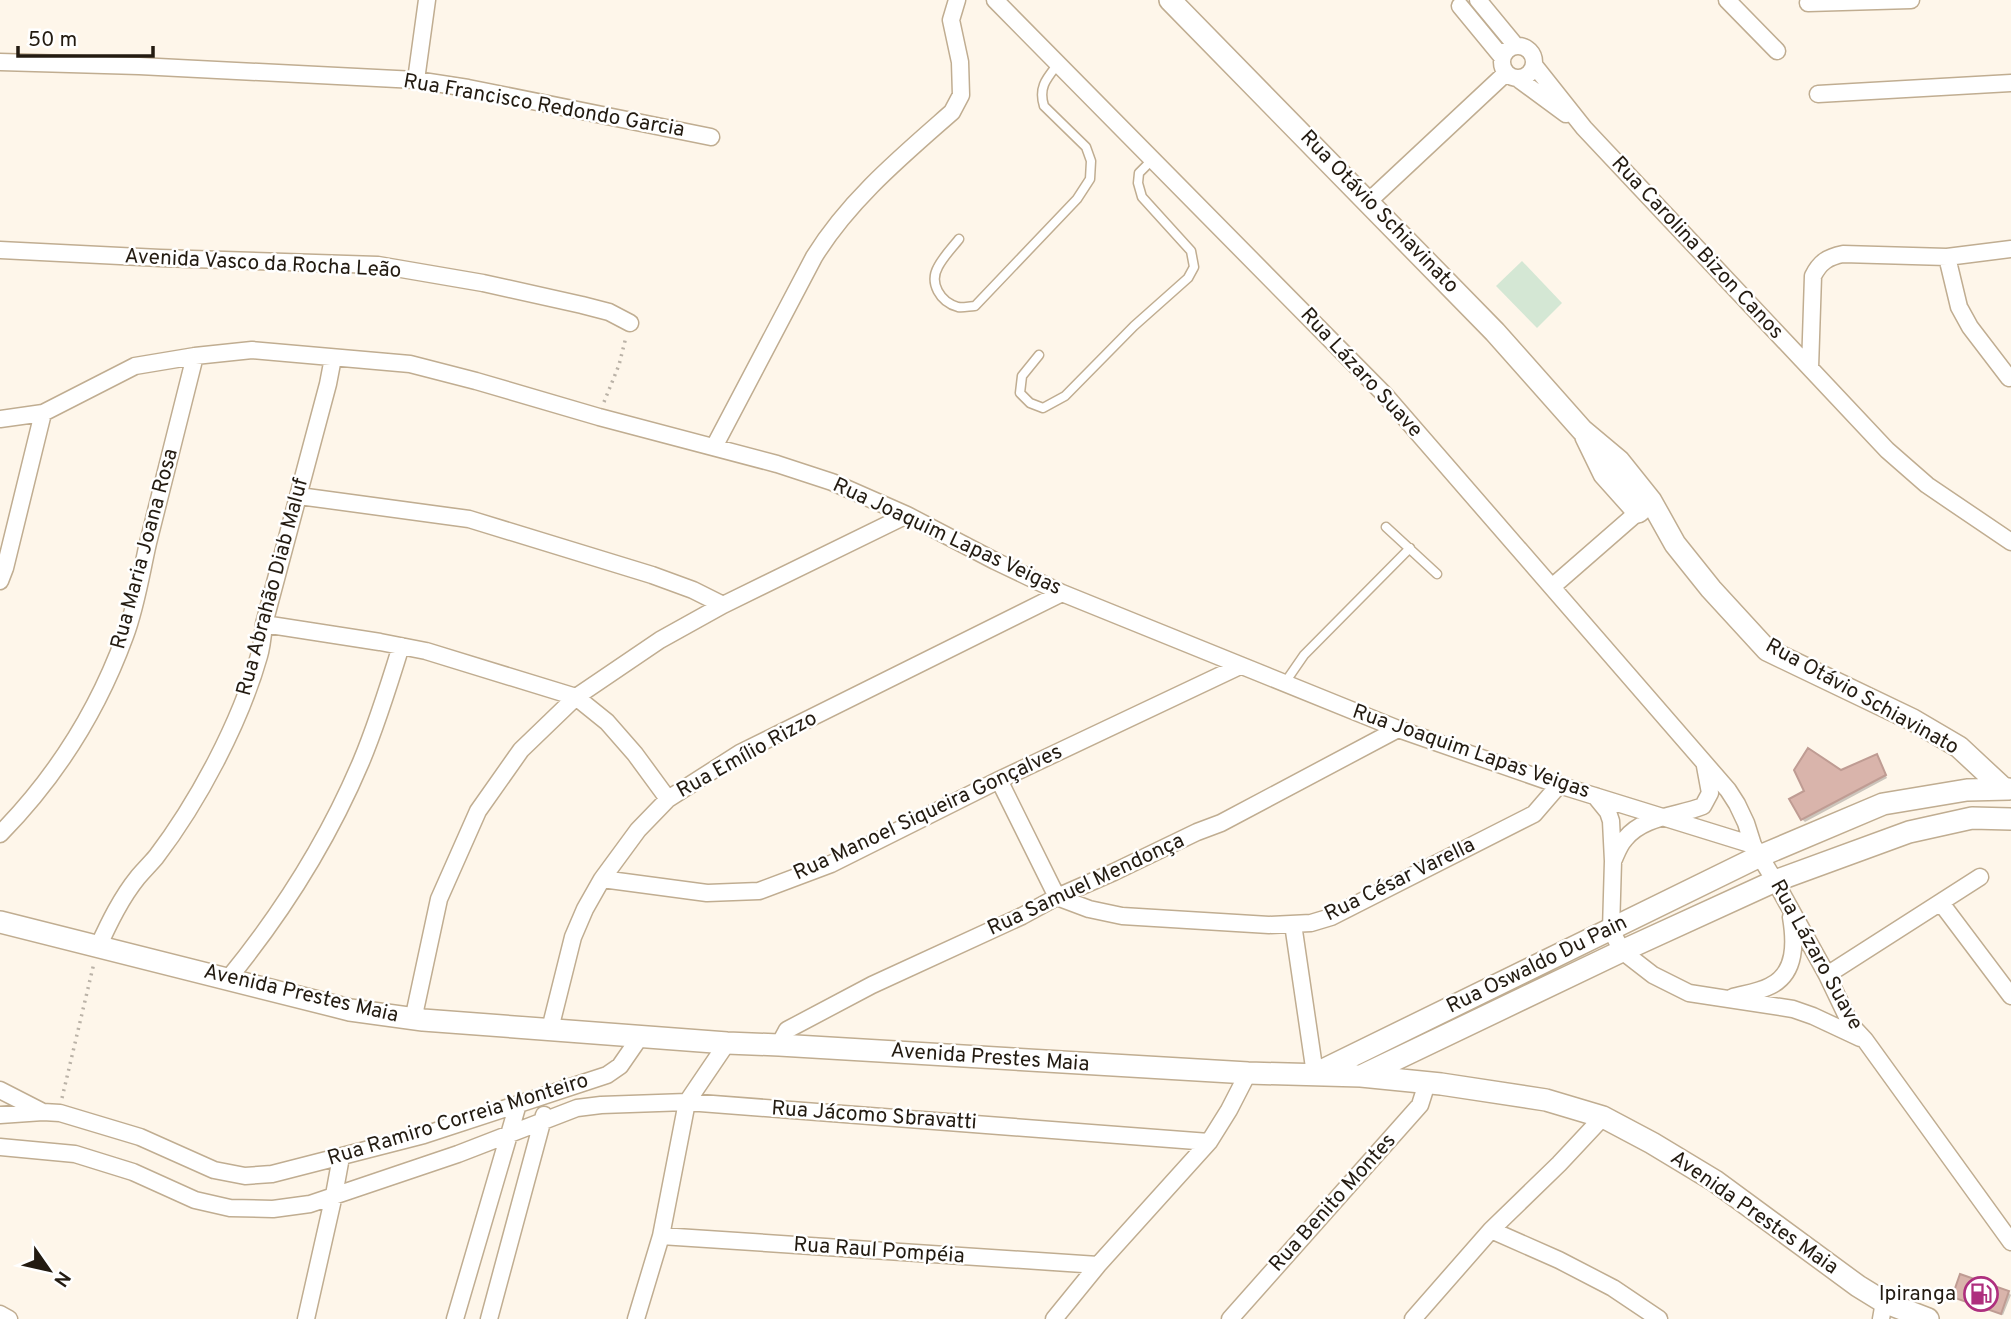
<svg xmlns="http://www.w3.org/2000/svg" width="2011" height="1319" font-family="Overpass,sans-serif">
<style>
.green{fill:#d4e7d4}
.shadow{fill:#0003}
.building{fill:#d9b4ab;stroke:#bf9c93;stroke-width:2}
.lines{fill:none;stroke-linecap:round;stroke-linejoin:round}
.lane-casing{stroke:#c0ad91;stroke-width:11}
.street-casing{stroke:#c0ad91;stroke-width:19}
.secondary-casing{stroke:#c0ad91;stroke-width:24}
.path{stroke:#bab2a7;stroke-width:3.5;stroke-dasharray:2 5;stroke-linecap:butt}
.lane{stroke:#fff;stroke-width:8}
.street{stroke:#fff;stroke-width:16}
.secondary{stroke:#fff;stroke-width:21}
.labels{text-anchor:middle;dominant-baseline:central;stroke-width:5;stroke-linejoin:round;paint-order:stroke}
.street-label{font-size:21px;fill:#231b11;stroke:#fff}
.poi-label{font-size:21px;fill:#231b11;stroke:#fff;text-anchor:end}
</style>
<rect width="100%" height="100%" fill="#fef6ea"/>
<path class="green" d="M1522,261l40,42 -25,25 -41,-42z"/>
<path class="shadow" d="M1878,758l9,20 -82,44 -3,-3 -10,-19 49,-28z
M2008,1292l3,3 -8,20 -49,-19z"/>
<path class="building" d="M1808,748l33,22 36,-16 9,21 -85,45 -12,-21 15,-8 -10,-21z
M1960,1274l49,17 -8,23 -49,-17z"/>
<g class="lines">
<g class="lane-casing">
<path id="lane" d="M959,239c-7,9 -16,18 -21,28 -9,16 2,35 20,40 5,1 12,-1 17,-1l102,-107 13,-20 1,-18 -5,-14 -42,-41c-6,-19 3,-28 14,-42
M1039,355l-17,21 -2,17 10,10 13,5 22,-12 69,-70 54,-48 6,-11 -3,-16 -49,-54 -4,-14 1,-10 14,-14
M1386,527l51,47
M1284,684l20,-29 106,-107"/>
</g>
<g class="street-casing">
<path id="street" d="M995,0l390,395 343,395 9,14 9,19 7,22 22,36 52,94 24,50 14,15 146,202
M1478,0l38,46
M1727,0l50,51
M1808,3l103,-3
M1460,6l42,51
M1502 62a16 16 0 1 1 32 0a16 16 0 1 1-32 0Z
M0,62l139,4 277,14 52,8 243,49
M1534,65l50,63 303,322 40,35 84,57
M1517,78l49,36
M416,80l11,-80
M1818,94l193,-11
M1369,201l137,-128
M0,250l160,8 218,7 105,18 99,22 27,7 21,11
M1947,257l12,50 11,20 39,51
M1810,368l3,-92c7,-14 15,-19 30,-22l104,3 64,-8
M0,419l43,-6 92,-47 60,-10 57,-6 158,14 66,17 123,36 178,47 55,18 75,33 88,46 67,32 336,136 161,56 194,60
M714,447l100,-190c35,-57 88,-101 138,-145l9,-17 -1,-33 -9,-42 6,-20
M299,496l170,23 183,56 41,15 30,15
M0,581l5,-13 38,-155
M1552,587l86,-75
M264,624l116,18 46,9 150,46 31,25 28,32 33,45
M999,780l58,117
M1595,796l13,16 3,9 2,40 -2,69 11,21 31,24 36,18 104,16 20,7 47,22
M0,834c55,-56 98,-124 125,-198 11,-29 16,-62 23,-93 16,-62 31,-125 47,-187
M1614,859c3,-7 6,-15 11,-20 18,-23 53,-23 78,-33l7,-13 -5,-27
M602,879l105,14 52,-2 72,-27 168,-84 241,-114
M1057,897l32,12 33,7 147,9 42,-2 20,-6 203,-103 25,-29
M1941,903l70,93
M1293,924l22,150
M98,947c11,-24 23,-49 40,-70 6,-7 12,-13 18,-20 42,-55 84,-134 103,-201 3,-10 4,-22 5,-32l64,-240 5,-26
M1827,975l153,-98
M228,979c54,-66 100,-139 133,-217 16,-38 28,-77 40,-116
M1733,997c11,-3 26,-5 37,-11 27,-13 25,-45 21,-69
M413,1020l26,-121 39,-88 43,-61 55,-53 84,-57 63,-35 184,-90
M550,1029l23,-92 12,-28 17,-30 36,-49 30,-31 72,-46 322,-160
M779,1045l8,-15 85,-45 150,-69 35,-19 57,-25 83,-40 24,-9 177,-94
M0,1090l41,21
M0,1115l43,-3 17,1 80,24 74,33 31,6 27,-2 152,-39 183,-60 13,-9 20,-29
M0,1147l75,7 58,18 62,28 35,8 43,1 37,-5 148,-50 119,-46 24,-3 86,-3 522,40
M1491,1230l68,30 54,28 46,31
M661,1236l437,29
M0,1314l9,5
M306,1319l28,-124 7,-38
M455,1319l63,-215
M489,1319l55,-204
M636,1319l25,-83 26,-134 40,-59
M1054,1319l44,-54 111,-123 20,-32 19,-37
M1230,1319l190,-214 7,-22
M1413,1319l78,-89 68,-66 44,-47
M1881,1319l3,-17"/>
</g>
<g class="secondary-casing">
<path id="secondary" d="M1170,0l325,332 87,98 37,31 32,40 24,43 36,45 56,61 146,70 46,27 44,41
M1586,437l18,37 34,38 13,-11
M0,922l350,88 73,10 304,23 52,2 469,28 113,3 80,8 105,16 57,17 49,26 63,38 143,105 26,16 44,17
M1319,1072l441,-216 123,-52 84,-14 42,-1
M1361,1076l261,-125 153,-70 134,-49 63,-14 39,1"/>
</g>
<path class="path" d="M604,402l15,-37 7,-28
M62,1098l32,-135"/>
<use href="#lane" class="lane"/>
<use href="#street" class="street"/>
<use href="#secondary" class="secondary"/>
</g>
<defs>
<g id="fuel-ring" transform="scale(1.75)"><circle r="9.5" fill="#fff" stroke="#ae2f7e" stroke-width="1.5"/><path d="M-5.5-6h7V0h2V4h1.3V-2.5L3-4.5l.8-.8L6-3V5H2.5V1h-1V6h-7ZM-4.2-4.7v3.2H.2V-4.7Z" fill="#ae2f7e"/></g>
</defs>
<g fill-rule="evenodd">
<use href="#fuel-ring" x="1981" y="1294"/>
</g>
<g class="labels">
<g class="street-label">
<text transform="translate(544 106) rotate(10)">Rua Francisco Redondo Garcia</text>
<text transform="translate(1379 212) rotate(46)">Rua Otávio Schiavinato</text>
<text transform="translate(1697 248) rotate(47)">Rua Carolina Bizon Canos</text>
<text transform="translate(263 264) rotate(3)">Avenida Vasco da Rocha Leão</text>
<text transform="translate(1361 373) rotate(47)">Rua Lázaro Suave</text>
<text transform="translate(947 537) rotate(25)">Rua Joaquim Lapas Veigas</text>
<text transform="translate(145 549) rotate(-75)">Rua Maria Joana Rosa</text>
<text transform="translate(273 587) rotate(-75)">Rua Abrahão Diab Maluf</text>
<text transform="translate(1862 697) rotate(29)">Rua Otávio Schiavinato</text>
<text transform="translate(1471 752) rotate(19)">Rua Joaquim Lapas Veigas</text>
<text transform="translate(747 755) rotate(-29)">Rua Emílio Rizzo</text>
<text transform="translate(928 813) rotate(-25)">Rua Manoel Siqueira Gonçalves</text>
<text transform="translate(1400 880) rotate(-26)">Rua César Varella</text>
<text transform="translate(1086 885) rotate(-25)">Rua Samuel Mendonça</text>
<text transform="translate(1816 955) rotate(61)">Rua Lázaro Suave</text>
<text transform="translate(1537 965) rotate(-26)">Rua Oswaldo Du Pain</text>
<text transform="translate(301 994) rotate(13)">Avenida Prestes Maia</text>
<text transform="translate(990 1058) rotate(4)">Avenida Prestes Maia</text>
<text transform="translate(874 1116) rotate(4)">Rua Jácomo Sbravatti</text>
<text transform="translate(458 1120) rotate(-17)">Rua Ramiro Correia Monteiro</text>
<text transform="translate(1333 1203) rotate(-48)">Rua Benito Montes</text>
<text transform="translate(1754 1213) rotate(35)">Avenida Prestes Maia</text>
<text transform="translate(879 1251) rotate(4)">Rua Raul Pompéia</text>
</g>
<g class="poi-label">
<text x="1956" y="1294">Ipiranga</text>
</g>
</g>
<g transform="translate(49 1270) rotate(124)" stroke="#ffffff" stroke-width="5" paint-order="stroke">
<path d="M0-5L12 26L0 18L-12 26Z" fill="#231b11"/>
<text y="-10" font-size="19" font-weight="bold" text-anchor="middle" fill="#231b11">N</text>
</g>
<path d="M18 46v10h135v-10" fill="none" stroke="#231b11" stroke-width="3.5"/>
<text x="28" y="46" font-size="21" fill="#231b11" stroke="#ffffff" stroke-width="5" paint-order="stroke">50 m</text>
</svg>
